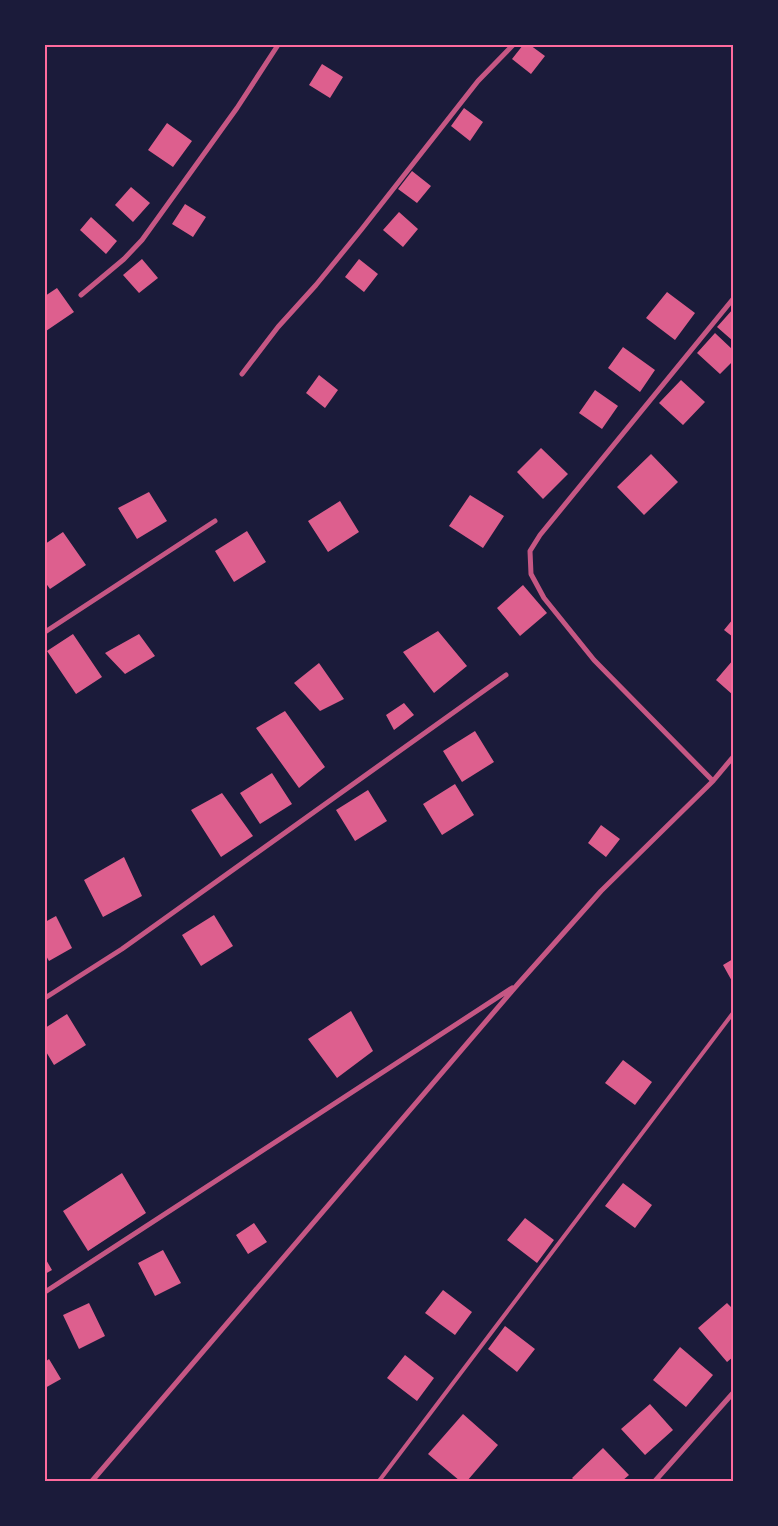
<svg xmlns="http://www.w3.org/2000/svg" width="778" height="1526" font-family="Commissioner,sans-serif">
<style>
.building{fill:#dd5f8e}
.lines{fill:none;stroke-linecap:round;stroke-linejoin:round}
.service{stroke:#c65784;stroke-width:4}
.minor{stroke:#c65784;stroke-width:5}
.neatline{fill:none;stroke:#ff6b9d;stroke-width:2}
</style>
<rect width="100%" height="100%" fill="#1b1b3a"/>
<path class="building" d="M523,45h7l15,11 -14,18 -19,-15z
M322,64l21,13 -13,21 -21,-13z
M464,108l19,14 -13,19 -19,-15z
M167,123l25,18 -19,26 -25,-17z
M412,171l19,15 -14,17 -19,-14z
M131,187l19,16 -17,19 -18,-17z
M185,204l21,13 -13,20 -21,-13z
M399,212l19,17 -15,18 -20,-17z
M91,217l26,24 -11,13 -26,-24z
M142,259l16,19 -19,15 -16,-18z
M359,259l19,15 -14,18 -19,-15z
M57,288l17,24 -28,19 -1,-35z
M667,292l28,21 -20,27 -29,-22z
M733,309v32l-16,-14z
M715,333l18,17v11l-13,13 -23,-21z
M623,347l32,23 -15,22 -32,-24z
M319,375l19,15 -13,18 -19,-15z
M681,380l24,22 -22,23 -24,-22z
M595,390l23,16 -16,23 -23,-16z
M541,448l27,26 -25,25 -26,-27z
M651,454l27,28 -34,33 -27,-28z
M149,492l18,29 -30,18 -19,-31z
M470,495l34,21 -21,32 -34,-22z
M340,501l19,31 -31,20 -20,-31z
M247,531l19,31 -32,20 -19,-31z
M63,532l23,33 -36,24 -5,-7v-38z
M523,585l24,28 -27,23 -23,-28z
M733,619v18l-9,-7z
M438,631l29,35 -33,27 -31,-41z
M73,634l29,43 -26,17 -29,-43z
M139,634l16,22 -30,18 -20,-21z
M733,660v35l-17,-15z
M319,663l25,36 -24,12 -26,-28z
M404,703l10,12 -20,15 -8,-15z
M285,711l40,56 -26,21 -43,-60z
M475,731l19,31 -32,20 -19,-31z
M272,773l20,31 -32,20 -20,-31z
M455,784l19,31 -32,20 -19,-31z
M368,790l19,31 -32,20 -19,-31z
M222,793l31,43 -32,21 -30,-47z
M601,825l19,14 -14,18 -18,-14z
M124,857l18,39 -39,21 -19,-37z
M214,915l19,31 -32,20 -19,-31z
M56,916l16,32 -23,13 -4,-7v-32z
M733,959v24l-10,-18z
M351,1011l22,40 -36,27 -29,-39z
M67,1014l19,31 -32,20 -9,-15v-22z
M623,1060l29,22 -17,23 -30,-22z
M122,1173l24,40 -58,38 -25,-40z
M623,1183l29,22 -17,23 -30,-22z
M525,1218l29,22 -17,23 -30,-23z
M254,1223l13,19 -19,12 -12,-19z
M163,1250l18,33 -26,13 -17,-33z
M45,1258l7,12 -7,4z
M443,1290l29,22 -17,23 -30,-22z
M89,1303l16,33 -26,13 -16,-34z
M727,1303l6,6v48l-6,5 -29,-34z
M505,1326l30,23 -18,23 -29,-23z
M680,1347l33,28 -27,32 -33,-27z
M405,1355l29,23 -17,23 -30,-23z
M49,1359l12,20 -16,9v-26z
M650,1404l23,26 -28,25 -24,-26z
M463,1414l35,31 -31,36h-7l-32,-27z
M603,1448l26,27 -7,6h-47l-3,-3z"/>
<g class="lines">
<path class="service" d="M379,1481l354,-468"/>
<path class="minor" d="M81,295l43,-36 18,-19 95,-132 41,-63
M242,374l36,-47 38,-42 45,-55 117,-149 35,-36
M45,632l170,-111
M713,781l-119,-121 -50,-62 -13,-24 -1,-23 10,-16 193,-236
M45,998l77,-49 384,-274
M45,1292l467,-304
M92,1481l426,-497 83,-93 112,-110 20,-24
M655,1481l78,-88"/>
</g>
<rect width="778" height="1526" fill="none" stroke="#1b1b3a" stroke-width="92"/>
<rect x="46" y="46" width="686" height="1434" class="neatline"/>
</svg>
